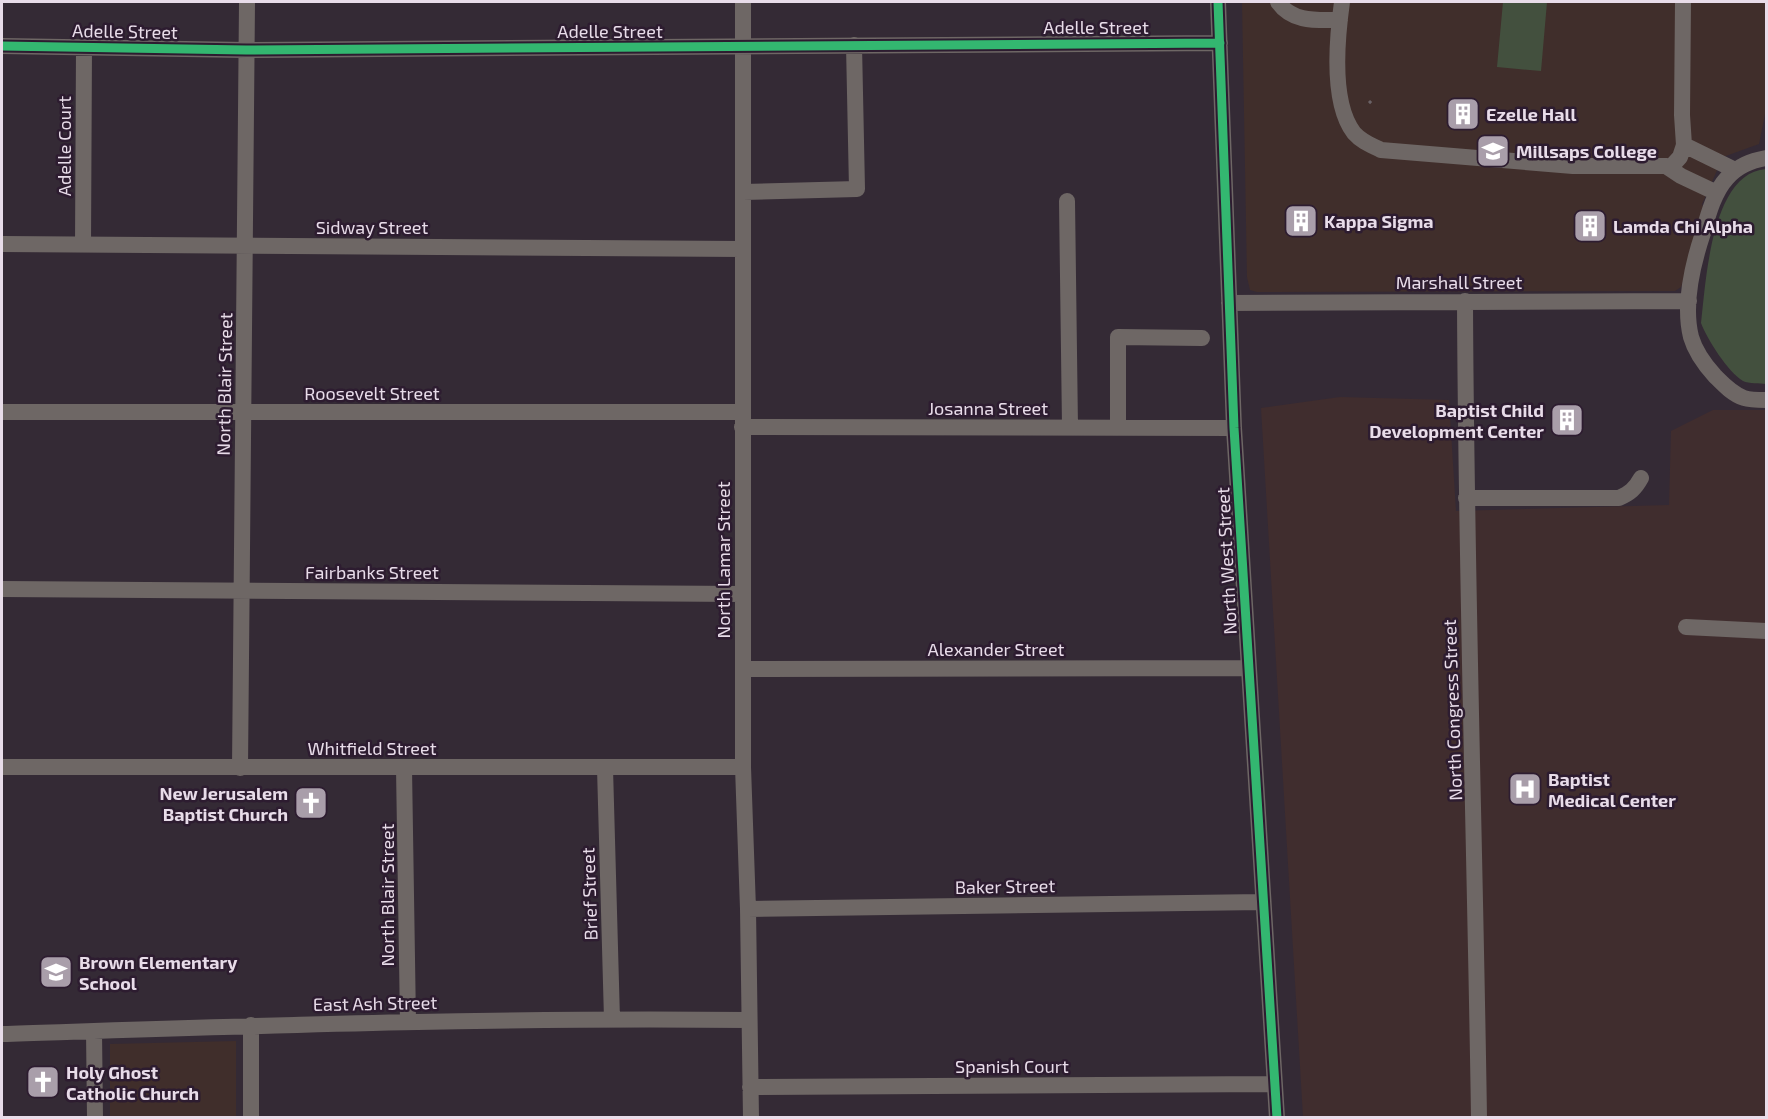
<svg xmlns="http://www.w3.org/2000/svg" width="1768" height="1119" font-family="'Exo 2',sans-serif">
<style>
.education{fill:#402e2b}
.medical{fill:#402d2e}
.green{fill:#43503e}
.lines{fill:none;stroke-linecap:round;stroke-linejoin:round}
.path{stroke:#6a6266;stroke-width:3;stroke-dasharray:3 3;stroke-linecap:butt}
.minor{stroke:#6e6765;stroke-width:16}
.cycleway-casing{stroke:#2d1c30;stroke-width:13}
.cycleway{stroke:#33b770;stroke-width:9}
.labels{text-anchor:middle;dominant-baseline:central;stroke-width:5;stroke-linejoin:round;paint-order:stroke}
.street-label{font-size:18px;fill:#e8dce9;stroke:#2d1c30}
.poi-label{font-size:18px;font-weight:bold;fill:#e8dce9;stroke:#2d1c30;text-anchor:start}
</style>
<rect width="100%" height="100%" fill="#342a35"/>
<path class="education" d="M1242,2h524v107l-7,35 -36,13 -21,47 2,6 -20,69 -3,8 -6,4 -418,1 -7,-2 -3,-13z
M236,1041v76h-126v-73z"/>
<path class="medical" d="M1340,397l109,3 7,111 213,-6 2,-74 42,-21h53v707h-463l-42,-709z"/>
<path class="green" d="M1503,2h44l-6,69 -44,-4z
M1766,169v215c-6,-1 -17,0 -23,-3 -15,-9 -36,-42 -42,-58 5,-42 10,-150 65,-154z"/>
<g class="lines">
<path class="path" d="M1369,101l4,4"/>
<path class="minor" d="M743,2v765l5,142 3,209
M1218,2l16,426 43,690
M1278,2c15,21 39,18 62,18
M1342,2c-5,36 -11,101 12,131 8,9 17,12 27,17l192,16h93l4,2 10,-11 4,-12 -2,-30 1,-113
M2,46l244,4 974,-7
M1684,145l51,25
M1766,158c-16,3 -28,8 -39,20 -13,14 -19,37 -24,55 -10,30 -20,72 -12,104 4,14 14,28 24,39 8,8 17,18 29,22 6,2 15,2 22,2
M1666,166l15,10 36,17
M743,192l114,-3 -3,-144
M1067,201l3,226
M2,244l741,5
M83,245l1,-198
M1465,301c1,272 10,544 14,817
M1229,303l460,-2
M2,412h740
M742,427l492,1
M1118,427v-90l84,1
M1466,498h153c11,-5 16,-9 22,-20
M2,589l741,5
M1686,627l80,4
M743,669l506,-1
M2,767h741
M240,768l7,-766
M404,768l4,254
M605,768l7,251
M748,909l515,-7
M251,1025v93
M94,1031l1,87
M2,1034c249,-8 498,-17 747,-14
M750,1087l524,-3"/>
<g class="cycleway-casing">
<path id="cycleway" d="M1218,2l16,426 43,690
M2,46l244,4 974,-7"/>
</g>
<use href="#cycleway" class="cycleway"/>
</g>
<defs>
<g id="building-square" transform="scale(1.725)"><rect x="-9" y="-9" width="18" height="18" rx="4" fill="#a99eaa" stroke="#2d1c30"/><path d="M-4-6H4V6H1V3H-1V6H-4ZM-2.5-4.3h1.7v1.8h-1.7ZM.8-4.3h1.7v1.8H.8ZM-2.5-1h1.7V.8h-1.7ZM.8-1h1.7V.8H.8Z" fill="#fff"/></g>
<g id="university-square" transform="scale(1.725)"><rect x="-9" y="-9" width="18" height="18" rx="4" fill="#a99eaa" stroke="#2d1c30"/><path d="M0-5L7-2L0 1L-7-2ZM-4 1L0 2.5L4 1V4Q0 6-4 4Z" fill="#fff"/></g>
<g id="hospital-square" transform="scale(1.725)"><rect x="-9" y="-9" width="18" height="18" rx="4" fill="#a99eaa" stroke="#2d1c30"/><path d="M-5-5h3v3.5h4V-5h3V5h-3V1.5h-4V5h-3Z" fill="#fff"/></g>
<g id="church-square" transform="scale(1.725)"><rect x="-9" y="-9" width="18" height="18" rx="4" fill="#a99eaa" stroke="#2d1c30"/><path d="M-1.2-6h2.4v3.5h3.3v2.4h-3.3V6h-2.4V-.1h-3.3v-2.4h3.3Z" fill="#fff"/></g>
<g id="school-square" transform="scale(1.725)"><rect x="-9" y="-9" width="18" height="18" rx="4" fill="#a99eaa" stroke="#2d1c30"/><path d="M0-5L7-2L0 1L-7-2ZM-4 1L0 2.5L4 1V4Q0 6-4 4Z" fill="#fff"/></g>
</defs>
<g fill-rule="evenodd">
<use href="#building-square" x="1463" y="114"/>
<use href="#university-square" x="1493" y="151"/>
<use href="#building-square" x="1301" y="221"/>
<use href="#building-square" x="1590" y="226"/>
<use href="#building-square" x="1567" y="420"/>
<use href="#hospital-square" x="1525" y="789"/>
<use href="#church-square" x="311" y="803"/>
<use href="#school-square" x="56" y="972"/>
<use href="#church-square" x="43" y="1082"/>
</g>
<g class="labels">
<g class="street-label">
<text x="1096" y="27">Adelle Street</text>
<text transform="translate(125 31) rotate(1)">Adelle Street</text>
<text x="610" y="31">Adelle Street</text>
<text transform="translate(64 146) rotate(-90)">Adelle Court</text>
<text x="372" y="227">Sidway Street</text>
<text x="1459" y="282">Marshall Street</text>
<text transform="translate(224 384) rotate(-89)">North Blair Street</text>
<text x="372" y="393">Roosevelt Street</text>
<text x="988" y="408">Josanna Street</text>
<text transform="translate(723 560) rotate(-90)">North Lamar Street</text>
<text transform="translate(1226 561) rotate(-93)">North West Street</text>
<text x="372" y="572">Fairbanks Street</text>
<text x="996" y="649">Alexander Street</text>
<text transform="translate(1452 710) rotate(-92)">North Congress Street</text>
<text x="372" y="748">Whitfield Street</text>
<text transform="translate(1005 886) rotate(-1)">Baker Street</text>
<text transform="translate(589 894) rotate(-92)">Brief Street</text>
<text transform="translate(387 895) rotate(-90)">North Blair Street</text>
<text transform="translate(375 1003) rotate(-1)">East Ash Street</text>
<text x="1012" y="1066">Spanish Court</text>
</g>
<g class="poi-label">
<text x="1486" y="114">Ezelle Hall</text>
<text x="1516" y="151">Millsaps College</text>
<text x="1324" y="221">Kappa Sigma</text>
<text x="1613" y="226">Lamda Chi Alpha</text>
<text x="1544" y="410" text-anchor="end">Baptist Child<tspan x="1544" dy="21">Development Center</tspan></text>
<text x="1548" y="779">Baptist<tspan x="1548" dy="21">Medical Center</tspan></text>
<text x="288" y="793" text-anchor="end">New Jerusalem<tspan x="288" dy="21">Baptist Church</tspan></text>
<text x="79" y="962">Brown Elementary<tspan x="79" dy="21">School</tspan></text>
<text x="66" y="1072">Holy Ghost<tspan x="66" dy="21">Catholic Church</tspan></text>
</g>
</g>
<rect width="1768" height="1119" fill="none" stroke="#e8dce9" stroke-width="6"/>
</svg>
